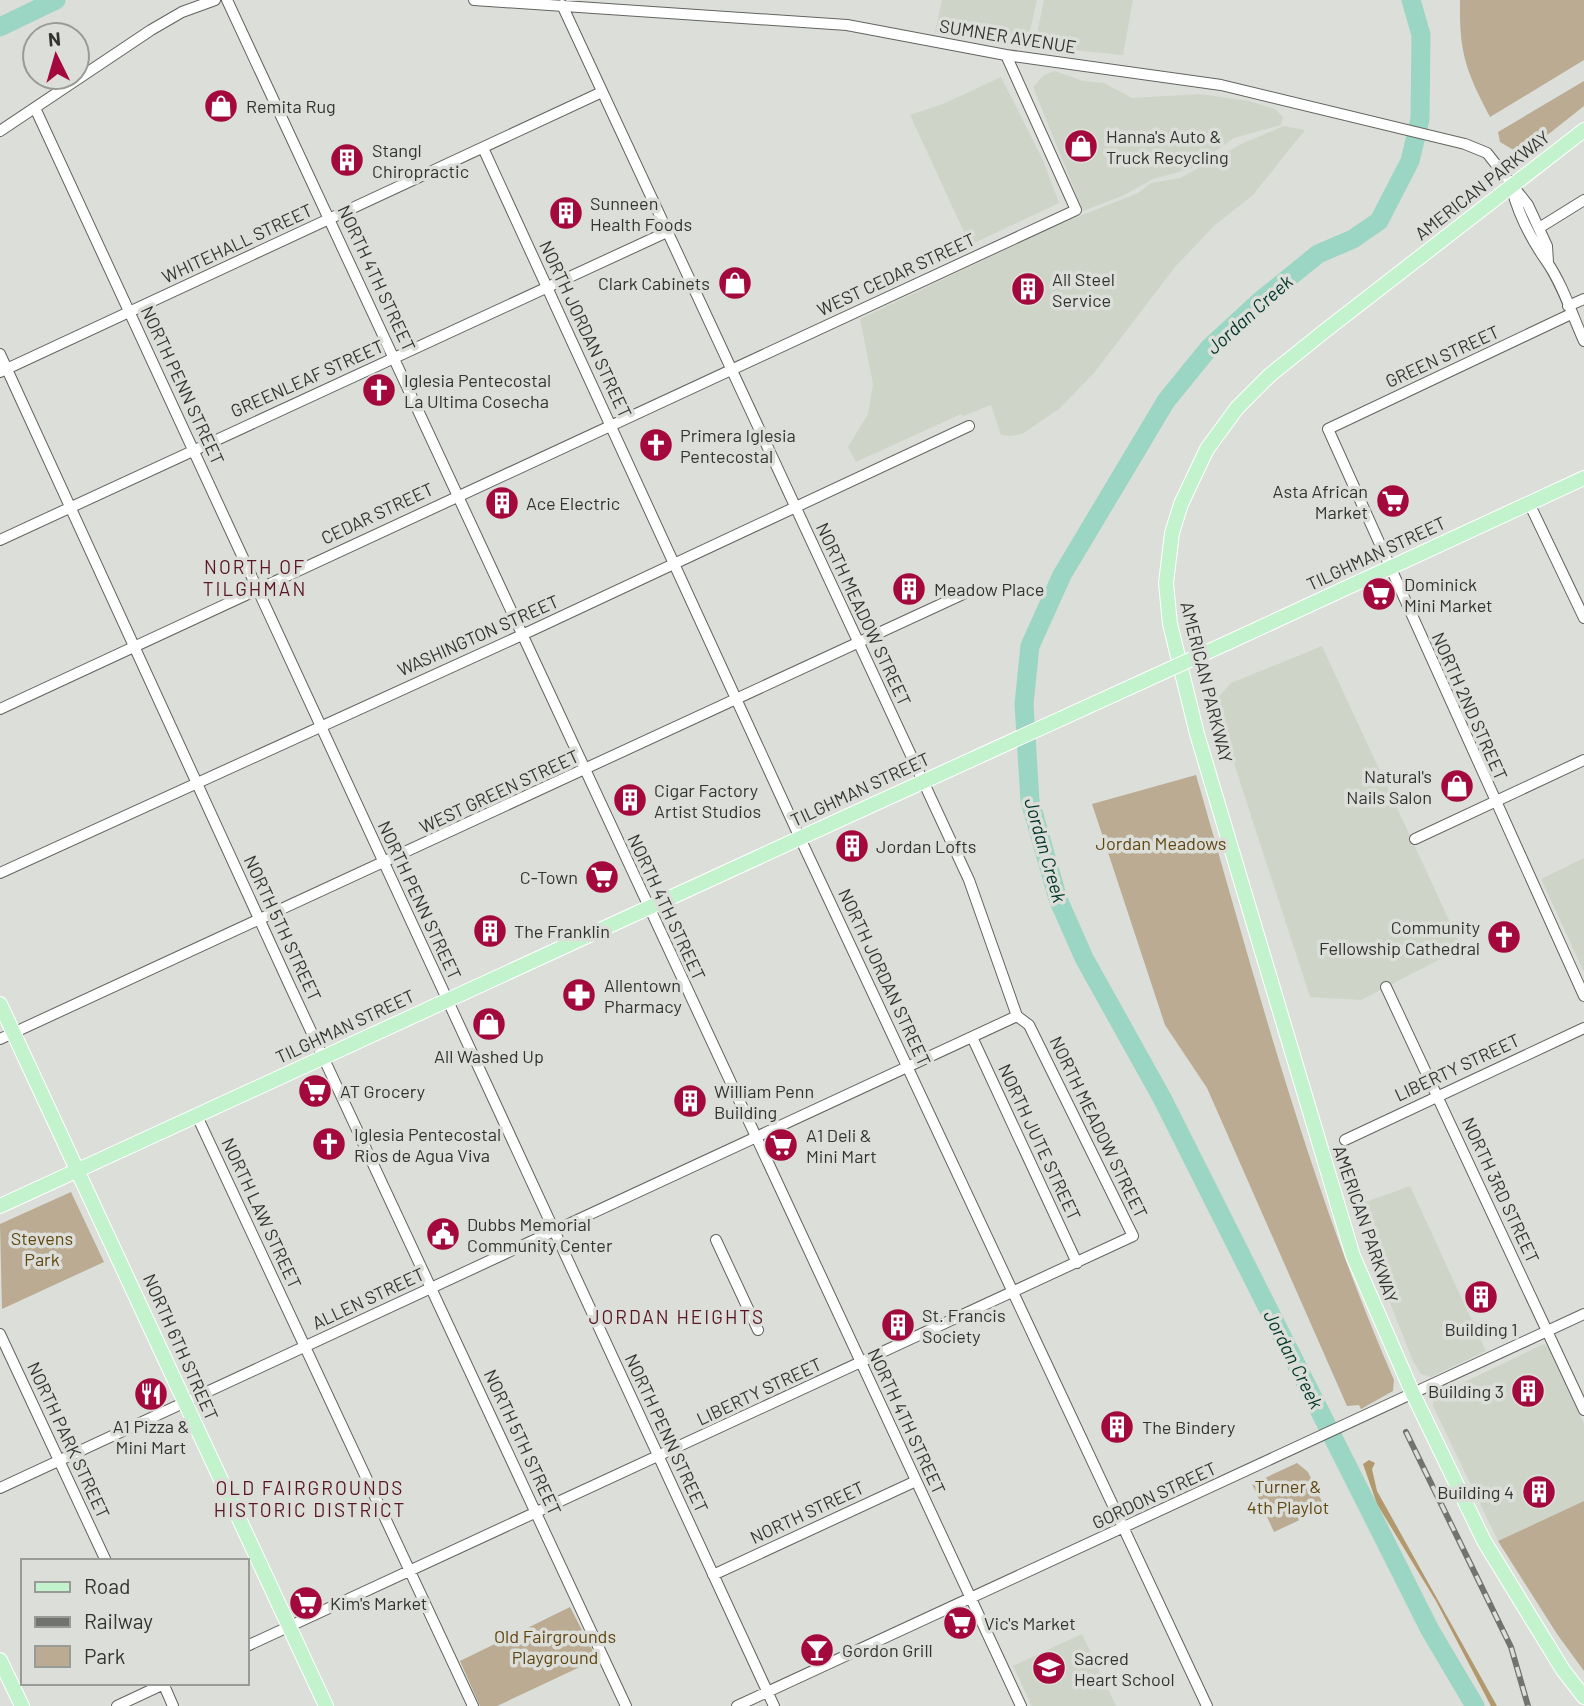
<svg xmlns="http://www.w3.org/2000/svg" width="1584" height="1706" font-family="Barlow,sans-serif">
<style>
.built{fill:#cfd4c8}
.green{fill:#bbab92}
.forest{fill:#b1986d}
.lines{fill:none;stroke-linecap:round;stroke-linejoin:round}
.river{stroke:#9bd5c3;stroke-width:19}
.minor-casing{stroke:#62645f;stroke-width:12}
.major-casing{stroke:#fff;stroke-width:16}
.minor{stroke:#fff;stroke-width:10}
.major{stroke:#c2f3cd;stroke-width:14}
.rail-casing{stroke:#71736f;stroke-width:6}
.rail{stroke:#dcdfd9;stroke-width:3.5;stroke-dasharray:10;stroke-linecap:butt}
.major-bridge-casing{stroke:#fff;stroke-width:16;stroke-linecap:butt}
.major-bridge{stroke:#c2f3cd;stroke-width:14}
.labels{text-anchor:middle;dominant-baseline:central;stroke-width:7;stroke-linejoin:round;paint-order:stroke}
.street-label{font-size:18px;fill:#333432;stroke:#dcdfd9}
.poi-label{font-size:18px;fill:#333432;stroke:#dcdfd9;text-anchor:start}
.park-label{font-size:18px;fill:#614611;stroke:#dcdfd9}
.water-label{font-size:19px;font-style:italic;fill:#00352a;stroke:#dcdfd9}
.neighbourhood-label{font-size:19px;letter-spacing:2px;fill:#5a1625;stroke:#dcdfd9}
</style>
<rect width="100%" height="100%" fill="#dcdfd9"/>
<path class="built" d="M942,0h95l-9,41 -70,-14 -4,8 -19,-3z
M1044,0h89l-10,55 -61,-6 -27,-6z
M1055,71l28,10 21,2 28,15 68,-4 49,7 26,8 8,8 -2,8 -47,13 -44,31 -37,10 -31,17 -39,15 -50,-124 11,-12z
M1001,77l42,83 16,43 -89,42 -60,-130 33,-11z
M1284,126l21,4 -52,65 -38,30 -40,42 -81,106 -35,36 -37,25 -11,2 -10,-1 -10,-30 -28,11 -2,-2 -105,48 -8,-15 20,-33 5,-30 -13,-65 197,-94 81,-32 13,-10 29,-5 61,-34z
M1322,646l140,302 -101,52 -51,-3 -96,-295 17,-19z
M1584,858v114l-43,-93z
M1410,1186l76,165 -55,26 -10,-3 -8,-13 -61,-154z
M1544,1344l4,3 36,77v77l-86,40 -65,-135v-9z
M1082,1634l34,72h-84l-19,-40z"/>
<path class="green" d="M1460,0h124v60l-94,57c-24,-46 -31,-64 -30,-117z
M1584,81v25l-62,49 -22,-13 -2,-10z
M1196,775c59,204 113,410 198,605l-1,11 -32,18 -2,-4 -12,1 -140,-318 -42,-63 -73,-221z
M71,1192l33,70 -102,47 -2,-85z
M1297,1463l11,9 17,36 -51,24 -22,-48z
M1584,1501v170l-27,-37 -59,-93z
M570,1607l27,52 -100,47h-17l-20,-45z"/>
<path class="forest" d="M1369,1460l6,3 -3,6 5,22 120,215h-6l-55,-105 -59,-97 -14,-40z"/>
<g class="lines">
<path class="river" d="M1411,0l10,35 -1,84 -10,42 -31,60 -26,18 -35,15 -58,47 -51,47 -43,53 -104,174 -32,71 -6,58 6,97 28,98 26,59 78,140 268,532 45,76
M0,27l56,-27"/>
<g class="minor-casing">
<path id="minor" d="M227,0l794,1706
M474,0l373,25 159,30 215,30 244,59 22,9 41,52 19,41 1,16
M35,108l739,1598
M0,131l151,-101 31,-18 33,-12
M483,148l317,690 407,868
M1512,189c7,28 19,50 35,73 16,23 25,53 37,79
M1539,228l45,-28
M1568,306l16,-7
M1571,314l-243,115 256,567
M0,354l289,630 337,722
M0,372l602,-280
M1529,503l55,115
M0,540l667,-308
M0,709l1076,-499 -70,-155
M1415,839l169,-79
M0,873l522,-238 447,-209
M1386,987l198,423
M972,1037l105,226
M0,1039l974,-450
M197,1116l276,590
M1345,1140l239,-112
M716,1240l42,90
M0,1334l106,227
M0,1488l1017,-472
M713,1575l203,-94
M247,1646l886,-410 -104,-211 -12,-9 -48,-136 -407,-875
M163,1683l10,23
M117,1706l49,-23
M737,1706l847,-392"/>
</g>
<g class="major-casing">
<path id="major" d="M1584,130l-258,200 -56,45 -33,33 -30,41 -26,55 -9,29 -6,50 4,41 27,110 156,522 60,138 71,147 79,129 21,27
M1227,643l357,-165
M0,1004l326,702
M0,1206l848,-390
M0,1660l22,46"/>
</g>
<use href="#minor" class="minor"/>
<use href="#major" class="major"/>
<g class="rail-casing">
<path id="rail" d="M1406,1432l105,215 17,59"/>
</g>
<use href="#rail" class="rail"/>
<g class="major-bridge-casing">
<path id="major-bridge" d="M848,816l379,-173"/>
</g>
<use href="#major-bridge" class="major-bridge"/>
</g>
<defs>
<g id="shop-disc" transform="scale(1.75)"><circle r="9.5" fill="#a4093e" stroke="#dcdfd9"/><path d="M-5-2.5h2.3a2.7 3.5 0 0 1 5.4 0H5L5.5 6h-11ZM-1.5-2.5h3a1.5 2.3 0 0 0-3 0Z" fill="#fff"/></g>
<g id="building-disc" transform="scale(1.75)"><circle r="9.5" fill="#a4093e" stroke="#dcdfd9"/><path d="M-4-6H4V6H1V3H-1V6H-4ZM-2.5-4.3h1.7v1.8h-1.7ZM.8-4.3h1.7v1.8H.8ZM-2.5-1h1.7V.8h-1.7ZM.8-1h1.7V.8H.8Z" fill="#fff"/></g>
<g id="church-disc" transform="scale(1.75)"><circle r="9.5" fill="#a4093e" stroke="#dcdfd9"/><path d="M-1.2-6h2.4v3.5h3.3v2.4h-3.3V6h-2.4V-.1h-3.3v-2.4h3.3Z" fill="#fff"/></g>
<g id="supermarket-disc" transform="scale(1.75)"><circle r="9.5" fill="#a4093e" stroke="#dcdfd9"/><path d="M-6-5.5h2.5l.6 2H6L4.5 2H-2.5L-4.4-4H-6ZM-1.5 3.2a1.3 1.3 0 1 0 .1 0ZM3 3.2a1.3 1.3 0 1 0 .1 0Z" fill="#fff"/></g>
<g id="pharmacy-disc" transform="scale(1.75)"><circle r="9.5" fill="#a4093e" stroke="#dcdfd9"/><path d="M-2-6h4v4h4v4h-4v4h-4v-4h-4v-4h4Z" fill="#fff"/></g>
<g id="civic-disc" transform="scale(1.75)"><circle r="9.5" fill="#a4093e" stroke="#dcdfd9"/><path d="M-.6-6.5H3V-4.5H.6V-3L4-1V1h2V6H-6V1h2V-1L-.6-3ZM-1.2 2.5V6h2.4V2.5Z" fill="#fff"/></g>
<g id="restaurant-disc" transform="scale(1.75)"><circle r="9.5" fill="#a4093e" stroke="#dcdfd9"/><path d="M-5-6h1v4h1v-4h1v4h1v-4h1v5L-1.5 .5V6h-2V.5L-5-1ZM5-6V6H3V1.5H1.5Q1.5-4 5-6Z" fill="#fff"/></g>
<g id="bar-disc" transform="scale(1.75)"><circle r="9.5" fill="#a4093e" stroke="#dcdfd9"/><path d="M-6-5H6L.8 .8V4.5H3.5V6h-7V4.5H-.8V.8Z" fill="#fff"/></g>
<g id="school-disc" transform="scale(1.75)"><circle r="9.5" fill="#a4093e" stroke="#dcdfd9"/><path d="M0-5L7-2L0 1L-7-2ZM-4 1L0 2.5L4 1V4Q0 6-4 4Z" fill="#fff"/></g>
</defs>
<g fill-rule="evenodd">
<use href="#shop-disc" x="221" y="106"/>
<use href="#shop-disc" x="1081" y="146"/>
<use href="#building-disc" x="347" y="160"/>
<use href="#building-disc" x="566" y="213"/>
<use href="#shop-disc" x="735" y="283"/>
<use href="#building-disc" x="1028" y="289"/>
<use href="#church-disc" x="379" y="390"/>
<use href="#church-disc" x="656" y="445"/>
<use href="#supermarket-disc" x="1393" y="501"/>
<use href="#building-disc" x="502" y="503"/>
<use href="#building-disc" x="909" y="589"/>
<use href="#supermarket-disc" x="1379" y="594"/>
<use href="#shop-disc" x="1457" y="786"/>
<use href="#building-disc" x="630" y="800"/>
<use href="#building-disc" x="852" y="846"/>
<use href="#supermarket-disc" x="602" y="877"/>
<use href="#building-disc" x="490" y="931"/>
<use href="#church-disc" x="1504" y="937"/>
<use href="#pharmacy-disc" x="579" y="995"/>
<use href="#shop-disc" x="489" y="1024"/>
<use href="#supermarket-disc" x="315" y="1091"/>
<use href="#building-disc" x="690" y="1101"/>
<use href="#church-disc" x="329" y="1144"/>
<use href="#supermarket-disc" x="781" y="1145"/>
<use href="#civic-disc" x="443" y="1234"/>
<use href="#building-disc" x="1481" y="1297"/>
<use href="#building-disc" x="898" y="1325"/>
<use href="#building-disc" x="1528" y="1391"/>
<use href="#restaurant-disc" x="151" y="1394"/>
<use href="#building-disc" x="1117" y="1427"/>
<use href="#building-disc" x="1539" y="1492"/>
<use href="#supermarket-disc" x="306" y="1603"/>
<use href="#supermarket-disc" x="960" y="1623"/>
<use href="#bar-disc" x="817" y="1650"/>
<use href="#school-disc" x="1049" y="1668"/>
</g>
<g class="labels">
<g class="street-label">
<text transform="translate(1008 36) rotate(9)">SUMNER AVENUE</text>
<text transform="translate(1482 185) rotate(-38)">AMERICAN PARKWAY</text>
<text transform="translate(237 243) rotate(-25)">WHITEHALL STREET</text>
<text transform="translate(896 274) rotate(-25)">WEST CEDAR STREET</text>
<text transform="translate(377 278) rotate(65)">NORTH 4TH STREET</text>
<text transform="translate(586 329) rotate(65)">NORTH JORDAN STREET</text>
<text transform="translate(1442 356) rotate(-25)">GREEN STREET</text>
<text transform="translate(307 378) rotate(-24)">GREENLEAF STREET</text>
<text transform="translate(183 385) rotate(65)">NORTH PENN STREET</text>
<text transform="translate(377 513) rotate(-25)">CEDAR STREET</text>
<text transform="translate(1376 553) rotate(-25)">TILGHMAN STREET</text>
<text transform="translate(864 614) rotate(65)">NORTH MEADOW STREET</text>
<text transform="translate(478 635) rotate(-24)">WASHINGTON STREET</text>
<text transform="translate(1207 682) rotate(76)">AMERICAN PARKWAY</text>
<text transform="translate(1470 706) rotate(66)">NORTH 2ND STREET</text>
<text transform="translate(860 789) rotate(-25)">TILGHMAN STREET</text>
<text transform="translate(499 791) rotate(-25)">WEST GREEN STREET</text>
<text transform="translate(420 900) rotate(65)">NORTH PENN STREET</text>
<text transform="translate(667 907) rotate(65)">NORTH 4TH STREET</text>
<text transform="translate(283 928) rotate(65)">NORTH 5TH STREET</text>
<text transform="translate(885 977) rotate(65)">NORTH JORDAN STREET</text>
<text transform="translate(345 1026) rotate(-25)">TILGHMAN STREET</text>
<text transform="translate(1457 1067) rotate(-25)">LIBERTY STREET</text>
<text transform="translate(1099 1127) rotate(64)">NORTH MEADOW STREET</text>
<text transform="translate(1040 1142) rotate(65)">NORTH JUTE STREET</text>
<text transform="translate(1501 1190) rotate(65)">NORTH 3RD STREET</text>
<text transform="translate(262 1213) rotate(65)">NORTH LAW STREET</text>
<text transform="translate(1366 1224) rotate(71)">AMERICAN PARKWAY</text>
<text transform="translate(368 1298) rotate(-25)">ALLEN STREET</text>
<text transform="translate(181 1347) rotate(66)">NORTH 6TH STREET</text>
<text transform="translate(759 1391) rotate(-25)">LIBERTY STREET</text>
<text transform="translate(907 1421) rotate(65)">NORTH 4TH STREET</text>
<text transform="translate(667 1433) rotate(65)">NORTH PENN STREET</text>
<text transform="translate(69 1440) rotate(65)">NORTH PARK STREET</text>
<text transform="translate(523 1442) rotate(65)">NORTH 5TH STREET</text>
<text transform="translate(1154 1495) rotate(-25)">GORDON STREET</text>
<text transform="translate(807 1512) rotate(-25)">NORTH STREET</text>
</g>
<g class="poi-label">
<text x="246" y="106">Remita Rug</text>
<text x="1106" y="136">Hanna's Auto &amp;<tspan x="1106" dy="21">Truck Recycling</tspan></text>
<text x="372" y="150">Stangl<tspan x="372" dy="21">Chiropractic</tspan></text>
<text x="590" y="203">Sunneen<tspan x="590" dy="21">Health Foods</tspan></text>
<text x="1052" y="279">All Steel<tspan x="1052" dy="21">Service</tspan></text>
<text x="710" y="283" text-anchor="end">Clark Cabinets</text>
<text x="404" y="380">Iglesia Pentecostal<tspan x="404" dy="21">La Ultima Cosecha</tspan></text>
<text x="680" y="435">Primera Iglesia<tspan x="680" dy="21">Pentecostal</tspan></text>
<text x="1368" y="491" text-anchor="end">Asta African<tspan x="1368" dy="21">Market</tspan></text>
<text x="526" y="503">Ace Electric</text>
<text x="1404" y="584">Dominick<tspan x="1404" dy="21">Mini Market</tspan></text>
<text x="934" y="589">Meadow Place</text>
<text x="1432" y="776" text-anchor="end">Natural's<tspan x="1432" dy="21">Nails Salon</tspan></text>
<text x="654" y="790">Cigar Factory<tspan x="654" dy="21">Artist Studios</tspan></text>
<text x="876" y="846">Jordan Lofts</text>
<text x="578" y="877" text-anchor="end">C-Town</text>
<text x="1480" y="927" text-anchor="end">Community<tspan x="1480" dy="21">Fellowship Cathedral</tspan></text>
<text x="514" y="931">The Franklin</text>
<text x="604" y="985">Allentown<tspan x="604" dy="21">Pharmacy</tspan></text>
<text x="489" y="1056" text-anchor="middle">All Washed Up</text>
<text x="340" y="1091">AT Grocery</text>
<text x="714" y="1091">William Penn<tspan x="714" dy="21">Building</tspan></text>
<text x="354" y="1134">Iglesia Pentecostal<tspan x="354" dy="21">Rios de Agua Viva</tspan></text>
<text x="806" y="1135">A1 Deli &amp;<tspan x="806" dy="21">Mini Mart</tspan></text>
<text x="467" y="1224">Dubbs Memorial<tspan x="467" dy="21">Community Center</tspan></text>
<text x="922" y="1315">St. Francis<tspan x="922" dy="21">Society</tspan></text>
<text x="1481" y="1329" text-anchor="middle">Building 1</text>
<text x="1504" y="1391" text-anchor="end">Building 3</text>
<text x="151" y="1426" text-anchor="middle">A1 Pizza &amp;<tspan x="151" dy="21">Mini Mart</tspan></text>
<text x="1142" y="1427">The Bindery</text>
<text x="1514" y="1492" text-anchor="end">Building 4</text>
<text x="330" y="1603">Kim's Market</text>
<text x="984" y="1623">Vic's Market</text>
<text x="842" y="1650">Gordon Grill</text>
<text x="1074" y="1658">Sacred<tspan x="1074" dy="21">Heart School</tspan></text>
</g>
<g class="park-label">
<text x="1161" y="843">Jordan Meadows</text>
<text x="42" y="1238">Stevens<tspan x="42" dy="21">Park</tspan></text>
<text x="1288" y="1486">Turner &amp;<tspan x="1288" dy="21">4th Playlot</tspan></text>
<text x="555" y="1636">Old Fairgrounds<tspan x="555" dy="21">Playground</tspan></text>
</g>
<g class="water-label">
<text transform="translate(1249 314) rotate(-42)">Jordan Creek</text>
<text transform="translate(1046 850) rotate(74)">Jordan Creek</text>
<text transform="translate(1294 1359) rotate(63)">Jordan Creek</text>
</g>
<g class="neighbourhood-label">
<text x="255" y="566">NORTH OF<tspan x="255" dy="22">TILGHMAN</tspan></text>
<text x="677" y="1316">JORDAN HEIGHTS</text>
<text x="310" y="1487">OLD FAIRGROUNDS<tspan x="310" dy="22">HISTORIC DISTRICT</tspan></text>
</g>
</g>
<rect x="21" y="1559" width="228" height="126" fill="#dcdfd9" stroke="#989b96" stroke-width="2"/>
<rect x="35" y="1582" width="35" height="10" fill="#c2f3cd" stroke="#989b96" stroke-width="2"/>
<text x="84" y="1594" font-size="21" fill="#333432">Road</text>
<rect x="35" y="1617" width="35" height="10" fill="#71736f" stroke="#989b96" stroke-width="2"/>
<text x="84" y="1629" font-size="21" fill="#333432">Railway</text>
<rect x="35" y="1646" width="35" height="21" fill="#bbab92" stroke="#989b96" stroke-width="2"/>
<text x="84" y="1664" font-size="21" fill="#333432">Park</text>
<g transform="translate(56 56) rotate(355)"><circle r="33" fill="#dcdfd9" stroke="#989b96" stroke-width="2"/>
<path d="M0-5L12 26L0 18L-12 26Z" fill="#a4093e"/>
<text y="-10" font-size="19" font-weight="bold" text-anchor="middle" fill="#333432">N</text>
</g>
</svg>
